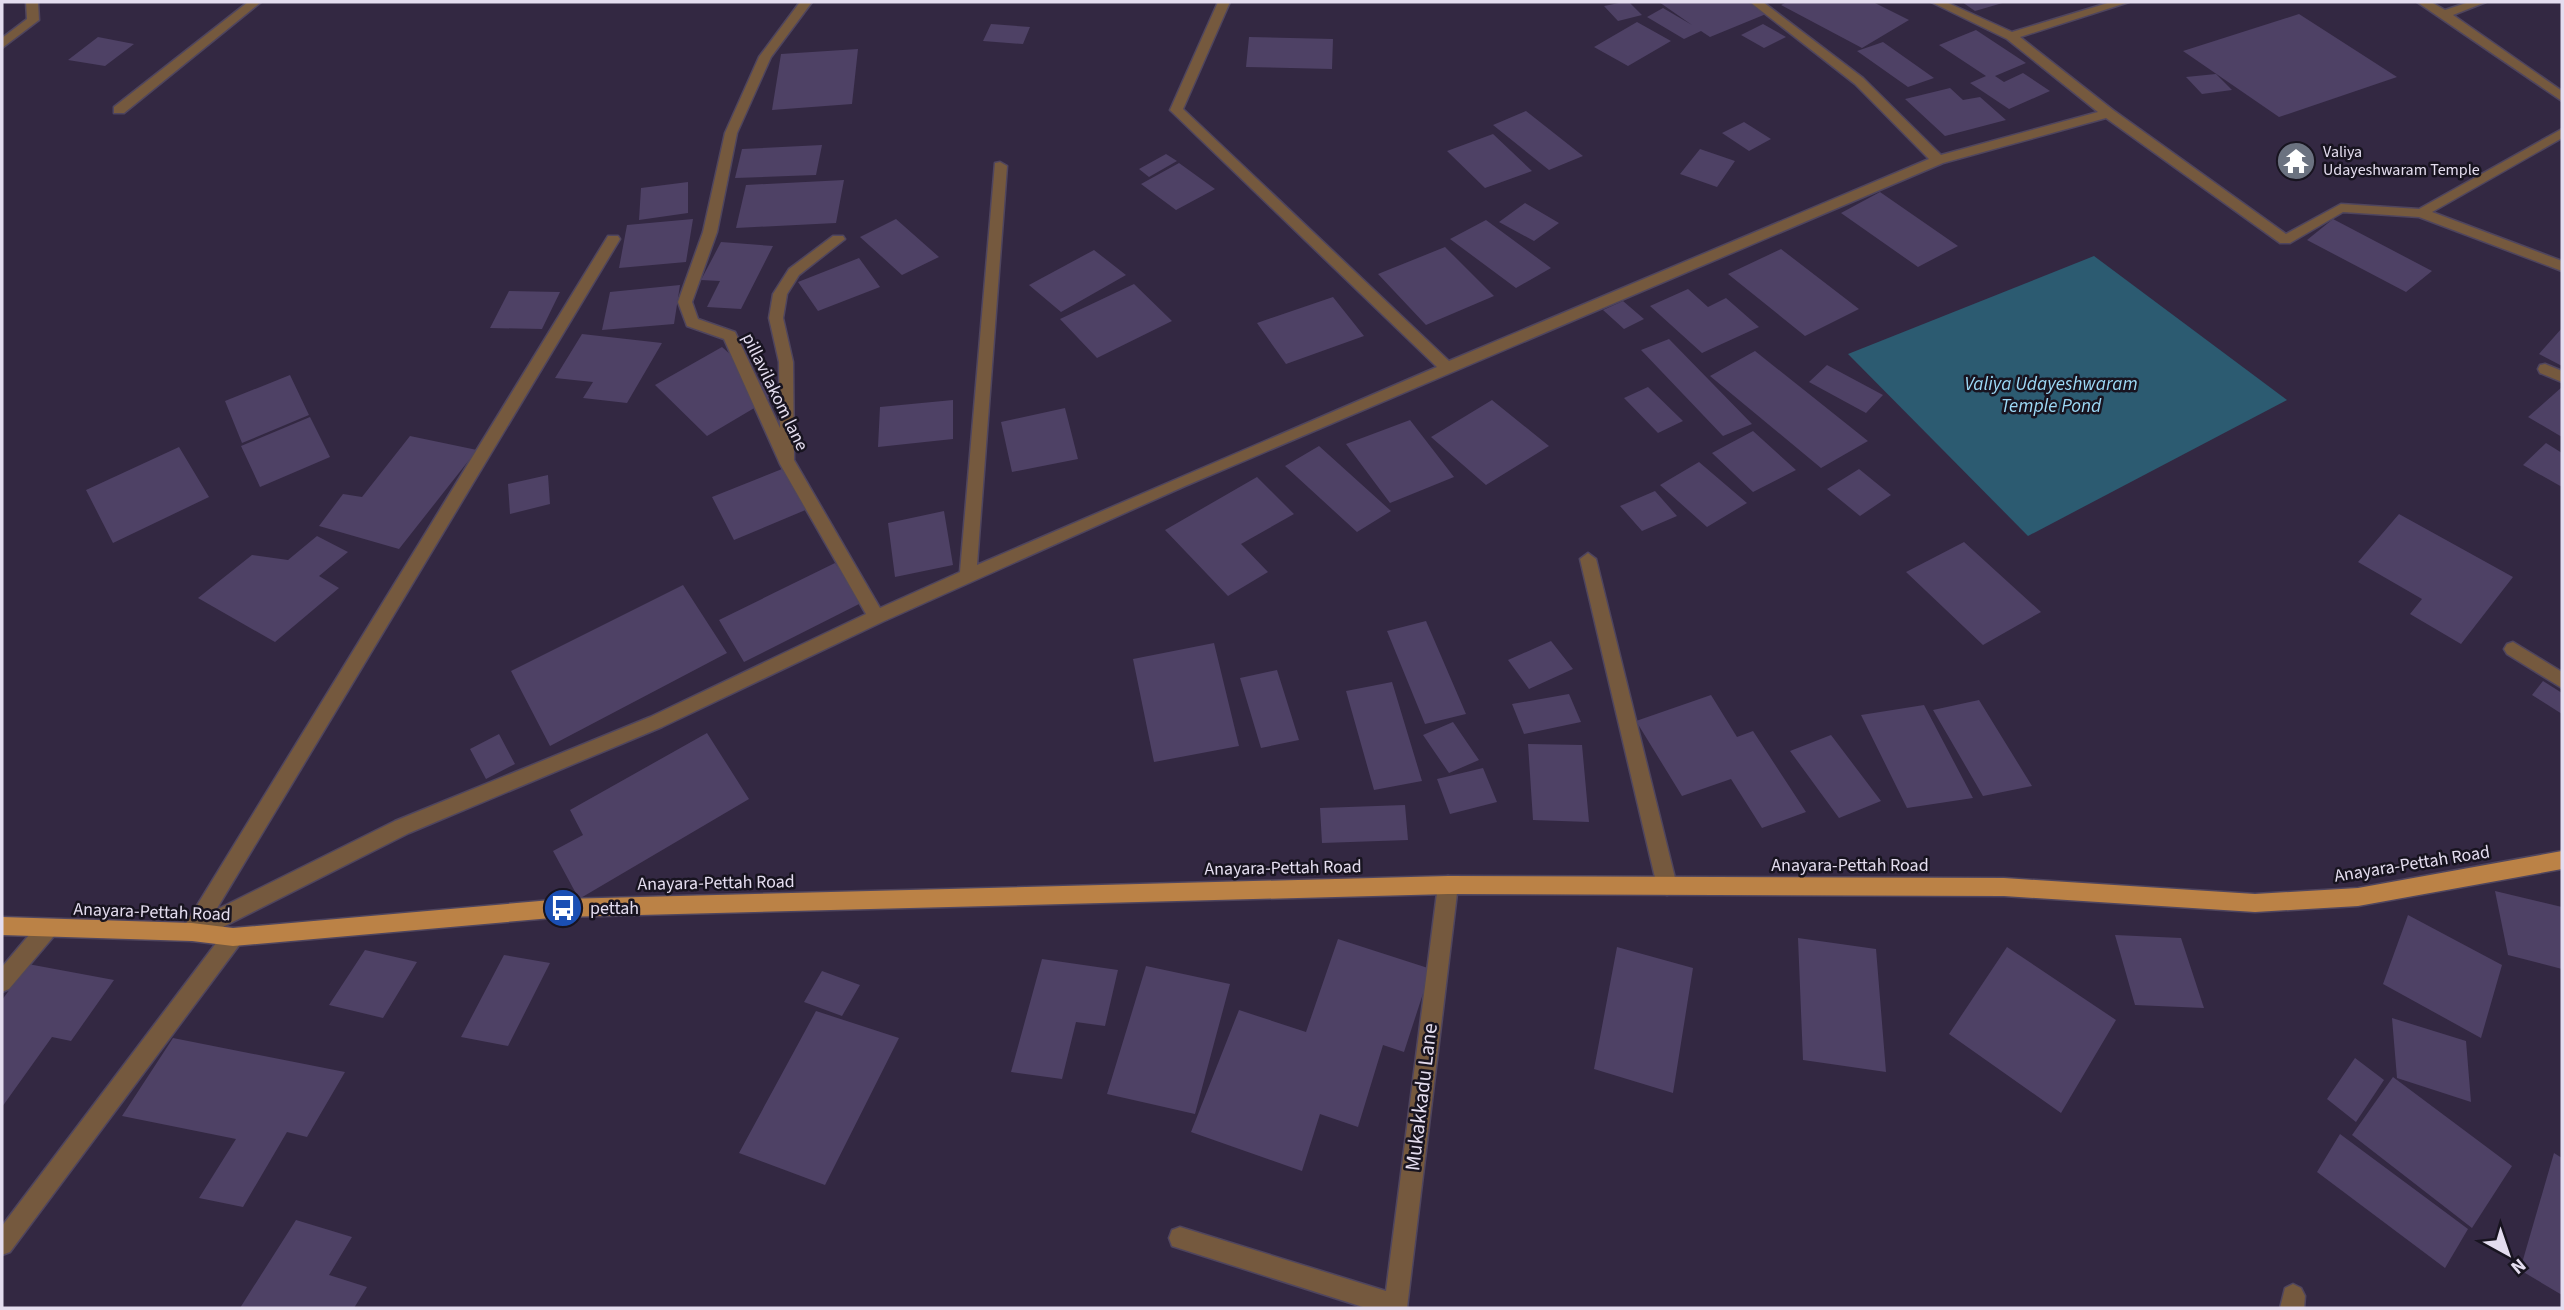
<svg xmlns="http://www.w3.org/2000/svg" width="2564" height="1310" font-family="'Source Sans 3',sans-serif">
<style>
.water{fill:#2c5b71}
.building{fill:#4e4165}
.lines{fill:none;stroke-linecap:round;stroke-linejoin:round}
.minor-casing{stroke:#4f455e;stroke-width:3}
.major-casing{stroke:#4f455e;stroke-width:3}
.minor{fill:#75593e;fill-rule:evenodd}
.major{fill:#bb8246;fill-rule:evenodd}
.labels{text-anchor:middle;dominant-baseline:central;stroke-width:5;stroke-linejoin:round;paint-order:stroke}
.far-poi-label{font-size:16px;fill:#e4ddef;stroke:#181420;text-anchor:start}
.street-label{font-size:18px;fill:#e4ddef;stroke:#181420}
.poi-label{font-size:18px;fill:#e4ddef;stroke:#181420;text-anchor:start}
.water-label{font-size:19px;font-style:italic;fill:#9dd9f6;stroke:#181420}
.near-street-label{font-size:21px;fill:#e4ddef;stroke:#181420}
</style>
<rect width="100%" height="100%" fill="#332842"/>
<path class="water" d="M2094,256l193,144 -259,136 -180,-182z"/>
<path class="building" d="M1624,2h5l13,13 -24,6 -14,-15z
M1659,2h89l18,12 -56,23 -9,-6 -17,8 -37,-22 16,-9 29,17z
M1787,2h86l36,18 -47,28 -81,-43z
M1962,2h44l-31,9z
M2299,14l98,63 -118,40 -96,-66z
M1637,22l34,19 -43,25 -34,-19z
M991,24l39,3 -7,17 -40,-3z
M1763,24l23,13 -22,11 -23,-13z
M1976,30l50,33 -31,13 9,6 19,-9 27,18 -41,18 -39,-26 16,-7 -47,-31z
M98,37l36,7 -29,22 -37,-6z
M1249,37l84,2 -1,30 -86,-2z
M1883,42l51,36 -26,9 -51,-36z
M858,49l-6,55 -80,6 9,-56z
M2216,74l16,16 -30,4 -16,-17z
M1950,88l13,12 17,-3 26,23 -61,16 -40,-37z
M1526,111l57,45 -34,14 -56,-45z
M1744,122l27,17 -22,12 -27,-18z
M1493,134l39,37 -47,17 -38,-37z
M822,145l-6,30 -81,3 7,-29z
M1700,149l35,12 -18,26 -37,-13z
M1166,154l11,7 -28,16 -10,-8z
M1179,163l36,26 -39,21 -35,-26z
M844,180l-8,43 -100,5 10,-43z
M688,182v31l-49,7 2,-32z
M1880,192l78,54 -40,21 -77,-54z
M1525,203l34,20 -25,18 -35,-19z
M693,219l-7,43 -67,6 8,-43z
M896,219l43,38 -37,18 -42,-38z
M2333,219l99,52 -26,21 -99,-52z
M1486,220l65,48 -35,20 -66,-49z
M721,242l52,4 -32,63 -34,-2 13,-26 -19,-1z
M1445,247l49,49 -68,29 -48,-51z
M1781,249l78,60 -54,27 -77,-62z
M1094,250l32,25 -65,37 -32,-27z
M859,258l21,29 -62,24 -20,-29z
M1134,284l38,37 -75,37 -37,-39z
M680,285l-6,39 -72,6 8,-38z
M1688,289l20,18 18,-9 33,29 -57,26 -52,-47z
M509,291l51,1 -18,37 -52,-1z
M1333,297l31,39 -78,28 -29,-41z
M1623,301l21,18 -20,10 -21,-19z
M2562,328v38l-23,-12z
M582,334l80,9 -35,60 -44,-5 10,-16 -38,-4z
M1669,339l83,85 -29,12 -82,-86z
M722,347l54,48 -69,41 -52,-51z
M1755,351l113,90 -47,27 -111,-92z
M1827,365l56,30 -17,18 -57,-31z
M290,375l19,40 -67,28 -17,-42z
M1648,387l35,34 -25,12 -34,-35z
M2562,387v50l-34,-20z
M953,400v39l-75,8 2,-40z
M1492,400l57,46 -63,39 -55,-48z
M1065,408l13,51 -66,13 -11,-50z
M310,417l20,40 -70,30 -19,-41z
M1410,420l44,57 -64,26 -44,-59z
M1753,431l43,39 -43,22 -41,-39z
M410,436l67,14 -78,99 -80,-23 24,-32 19,3z
M2546,443l16,10v34l-39,-22z
M1319,446l72,65 -34,21 -72,-66z
M179,447l30,50 -96,46 -27,-53z
M1699,462l48,41 -40,24 -47,-42z
M792,465l23,41 -81,34 -22,-43z
M1859,469l32,26 -31,21 -33,-27z
M548,475l2,29 -40,10 -2,-30z
M1257,477l37,37 -53,30 27,28 -40,24 -63,-66z
M1655,491l22,25 -35,15 -22,-25z
M944,511l9,54 -58,12 -7,-54z
M2399,514l114,63 -52,67 -51,-30 12,-15 -64,-37z
M317,536l31,16 -29,24 20,12 -64,54 -77,-44 54,-43 36,5z
M1964,542l77,70 -58,33 -77,-73z
M835,563l28,39 -119,60 -25,-42z
M683,585l44,68 -177,93 -39,-75z
M1426,621l40,93 -41,10 -38,-93z
M1551,641l22,28 -44,20 -21,-29z
M1214,643l25,103 -85,16 -21,-103z
M1277,670l22,70 -38,8 -21,-70z
M2543,681l19,12v21l-30,-19z
M1392,682l30,99 -48,9 -28,-99z
M1569,694l12,28 -57,12 -12,-30z
M1711,695l26,42 16,-6 53,81 -44,16 -31,-49 -49,17 -46,-75z
M1979,700l53,86 -49,10 -50,-86z
M1924,705l49,93 -66,10 -46,-93z
M1453,722l26,38 -30,13 -26,-38z
M707,733l42,66 -170,100 -26,-48 30,-16 -13,-25z
M499,734l16,30 -29,15 -16,-30z
M1831,735l50,66 -42,17 -49,-67z
M1528,744l54,1 7,77 -56,-2z
M1483,768l14,34 -47,12 -13,-35z
M1405,805l3,35 -86,3 -2,-35z
M2495,891l67,16v62l-54,-14z
M2408,915l94,50 -21,73 -98,-54z
M2115,935l66,3 23,70 -69,-3z
M1798,938l78,11 10,123 -83,-12z
M1338,939l93,30 -27,83 -21,-7 -25,82 -38,-13 -18,57 -111,-39 48,-122 67,22z
M1617,947l76,21 -20,125 -79,-24z
M2007,947l109,73 -55,93 -112,-79z
M365,950l52,12 -34,56 -54,-13z
M504,955l46,8 -42,83 -47,-9z
M1042,959l76,11 -13,56 -29,-4 -14,57 -51,-7z
M28,964l86,16 -43,61 -19,-4 -50,70v-107z
M1146,966l84,18 -35,130 -88,-20z
M822,971l38,14 -18,31 -38,-14z
M816,1011l83,27 -74,147 -86,-32z
M2392,1018l74,23 5,61 -74,-24z
M173,1038l172,34 -38,65 -20,-5 -44,75 -44,-9 37,-59 -114,-23z
M2355,1058l29,22 -28,42 -29,-23z
M2393,1077l119,89 -40,62 -120,-93z
M2340,1134l128,95 -23,39 -128,-96z
M2554,1153l8,5v137l-42,-25z
M296,1220l56,17 -23,38 38,12 -13,21h-114z"/>
<g class="lines">
<g class="minor-casing">
<path id="minor" d="M26,2h12l1,18 -37,28v-10l25,-19z
M248,2h13l-137,111h-10v-6z
M800,2h12l-41,55 -34,76 -20,99 -25,70 6,17 37,13 45,96 -1,-66 -10,-44 4,-24 16,-25 44,-33h10l2,3 -46,36 -12,19 -4,24 10,44 1,98 86,148 80,-36 35,-409 5,-1 7,4 -30,399 460,-198 -267,-257 48,-108h12l-47,107 266,252 480,-202 -74,-75 -105,-82h13l100,76 78,77 157,-43 -91,-73 -76,-37h15l66,30 99,-30h18l-109,35 93,73 173,124 55,-30 78,5 143,-80v9l-130,74 130,49v10l-143,-54 -76,-5 -53,31h-10l-174,-125 -163,45 -758,323 -303,136 -220,105 -253,106 -210,106 -7,2 -7,-2 -3,-7 3,-7 423,-689h10l2,3 -404,671 179,-89 255,-104 216,-103 -86,-150 -56,-125 -37,-13 -9,-24 25,-70 22,-99 34,-76z
M2417,2h14l14,8 24,-8h17l-33,13 109,76v10z
M2545,364l17,7v11l-22,-9 -2,-4 2,-4z
M1588,553l8,6 81,327 -3,6 -7,3 -7,-3 -3,-6 -77,-327z
M2513,642l49,30v16l-55,-34 -3,-5 3,-5z
M1448,876l7,3 3,6 -51,423h-41l-194,-62 -3,-8 3,-8 8,-3 206,64 52,-406 3,-6z
M47,920l7,2 3,7 -3,7 -45,53 -7,3v-25l38,-45z
M233,928l7,2 3,7 -3,7 -230,308 -8,3v-29l224,-296z
M2293,1284l8,4 4,8 -1,12h-24l5,-20z"/>
</g>
<g class="major-casing">
<path id="major" d="M2562,851v18l-204,37 -103,6 -251,-16 -556,-2 -885,23 -330,29 -41,-5 -190,-6v-18l190,6 41,5 330,-29 885,-23 556,2 251,16 103,-6z"/>
</g>
<use href="#minor" class="minor"/>
<use href="#major" class="major"/>
</g>
<defs>
<g id="temple-disc" transform="scale(2.0125)"><circle r="9.5" fill="#6b7280" stroke="#181420"/><path d="M0-6L5-2H3V0L6.5 2.5H4V6H1.5V3h-3V6H-4V2.5H-6.5L-3 0V-2H-5Z" fill="#fff"/></g>
<g id="bus-disc" transform="scale(2.0125)"><circle r="9.5" fill="#1a4fb4" stroke="#181420"/><path d="M-5-6H5V4H4V6H2V4H-2V6H-4V4H-5ZM-3.5-4V0h7V-4ZM-3.5 1.2v1.5H-2V1.2ZM2 1.2v1.5H3.5V1.2Z" fill="#fff"/></g>
</defs>
<g fill-rule="evenodd">
<use href="#temple-disc" x="2296" y="161"/>
<use href="#bus-disc" x="563" y="908"/>
</g>
<g class="labels">
<g class="far-poi-label">
<text x="2323" y="152">Valiya<tspan x="2323" dy="18">Udayeshwaram Temple</tspan></text>
</g>
<g class="street-label">
<text transform="translate(775 392) rotate(64)">pillavilakom lane</text>
<text transform="translate(2412 864) rotate(-9)">Anayara-Pettah Road</text>
<text x="1850" y="865">Anayara-Pettah Road</text>
<text transform="translate(1283 868) rotate(-1)">Anayara-Pettah Road</text>
<text transform="translate(716 883) rotate(-1)">Anayara-Pettah Road</text>
<text transform="translate(152 912) rotate(2)">Anayara-Pettah Road</text>
</g>
<g class="poi-label">
<text x="590" y="908">pettah</text>
</g>
<g class="water-label">
<text x="2051" y="384">Valiya Udayeshwaram<tspan x="2051" dy="22">Temple Pond</tspan></text>
</g>
<g class="near-street-label">
<text transform="translate(1421 1097) rotate(-83)">Mukakkadu Lane</text>
</g>
</g>
<rect width="2564" height="1310" fill="none" stroke="#e4ddef" stroke-width="7"/>
<g transform="translate(2508 1254) rotate(140)" stroke="#181420" stroke-width="5" paint-order="stroke">
<path d="M0-5L12 26L0 18L-12 26Z" fill="#e4ddef"/>
<text y="-10" font-size="19" font-weight="bold" text-anchor="middle" fill="#e4ddef">N</text>
</g>
</svg>
